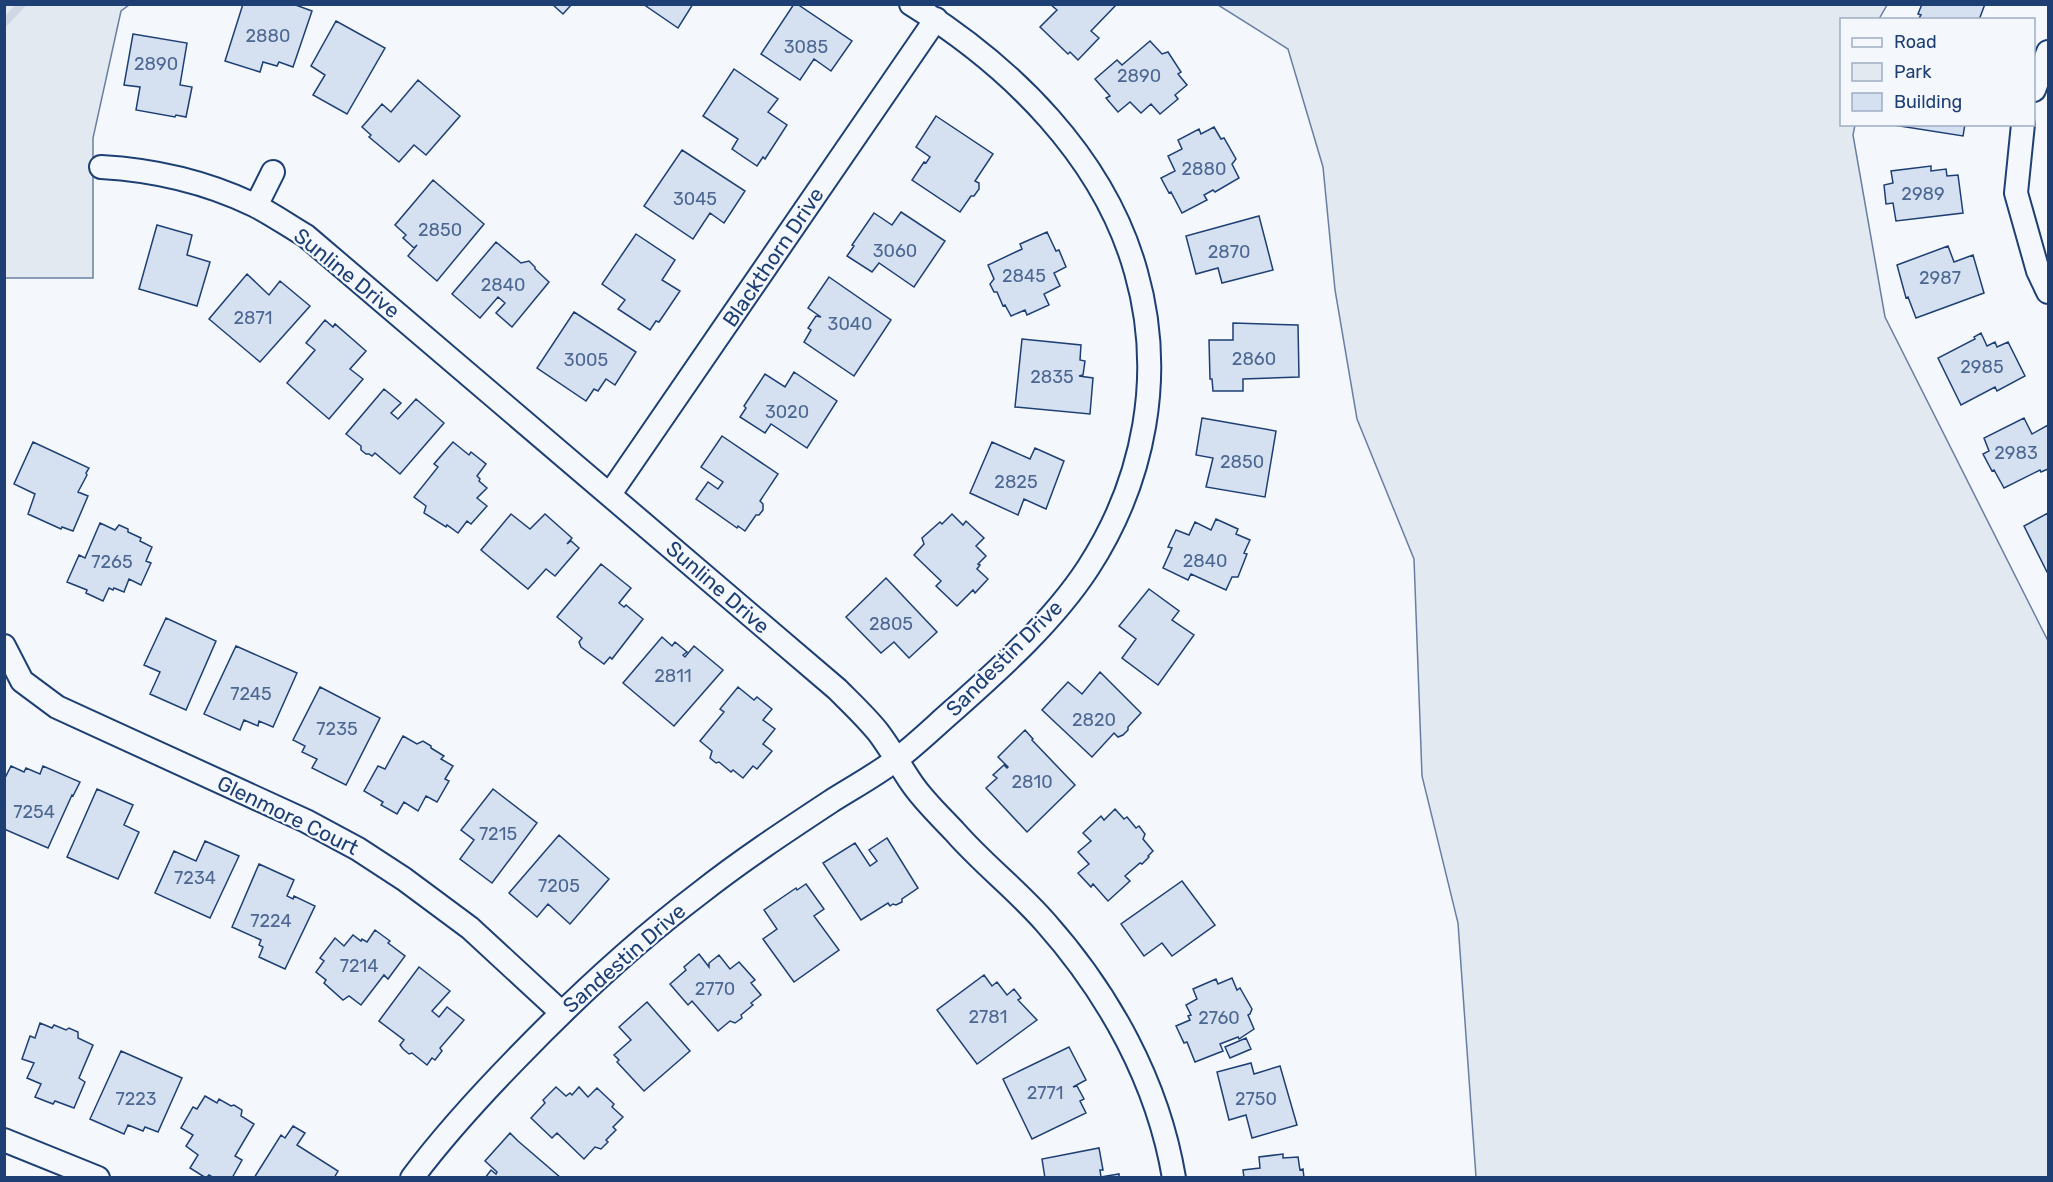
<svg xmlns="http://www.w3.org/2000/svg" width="2053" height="1182" font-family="Rubik,sans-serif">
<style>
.green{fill:#e3e9f0;stroke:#687fa3;stroke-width:1.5}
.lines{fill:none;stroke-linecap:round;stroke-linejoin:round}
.stream{stroke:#cfd7e4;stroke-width:8}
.building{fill:#d5e0f0;stroke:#1d3f73;stroke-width:1.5}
.minor-casing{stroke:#1d3f73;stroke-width:26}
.minor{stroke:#f4f7fb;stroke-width:22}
.labels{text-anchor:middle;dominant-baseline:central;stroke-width:4.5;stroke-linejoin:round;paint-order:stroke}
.number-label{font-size:18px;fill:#4b6792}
.street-label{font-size:21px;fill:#1d3f73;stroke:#f4f7fb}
</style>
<rect width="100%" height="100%" fill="#f4f7fb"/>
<path class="green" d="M5,5h124l-8,6 -28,127v140h-88z
M1218,5h669l-8,14 -37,1v104l13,1 -2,10 32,182 163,324v536h-572l-18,-254 -36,-147 -8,-217 -57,-140 -22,-129 -12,-123 -35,-118z"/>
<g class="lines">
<path class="stream" d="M4,23l18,-19"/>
</g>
<path class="building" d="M243,4h50l19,7 -19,56 -14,-5 -2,4 -14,-4 -3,10 -35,-11z
M552,4h20l-9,10z
M643,4h50l-15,24z
M794,4h3l55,37 -21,30 -17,-12 -14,21 -39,-26z
M1050,4h67l-26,27 8,7 -21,22 -8,-8 -2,2 -28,-27 17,-17z
M1922,4h63l-6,16h-61l3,-5 -3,-1z
M336,21l49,27 -38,66 -34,-19 12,-20 -14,-9z
M133,34l54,9 -7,42 12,2 -6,30 -10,-2 -1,2 -39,-7 4,-23 -16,-2z
M1150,41l12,13 6,-2 13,20 -3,2 9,11 -12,10 3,4 -18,15 -9,-10 -10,9 -11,-11 -12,10 -12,-14 4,-2 -15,-17 22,-19 5,5z
M734,69l44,30 -10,13 19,13 -22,34 -2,-2 -6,9 -25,-17 6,-10 -35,-23z
M418,80l42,36 -34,39 -12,-10 -15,17 -30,-25 2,-2 -9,-8 20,-23 9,8z
M936,116l57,38 -18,27 4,2v6l-5,7h-3l-11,16 -48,-32 12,-18 2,1 4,-6 -14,-10z
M1887,124h78l-2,12z
M1214,127l7,12 3,-1 12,21 -4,5 7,14 -24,14 -2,-2 -9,5 3,5 -25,13 -11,-21 -2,1 -8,-15 14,-7 -7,-15 14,-7 -4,-9 21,-11 2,5z
M682,150l63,41 -21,32 -14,-10 -17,26 -49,-33z
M1931,166v5l15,-2 1,7 11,-1 5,38 -67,8 -3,-18 -7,1 -2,-19 9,-2 -2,-12z
M433,180l51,44 -47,57 -29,-25 9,-11 -3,3 -11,-10 3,-3 -11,-10z
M901,212l44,29 -31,46 -35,-24 -7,9 -25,-16 7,-10 -2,-1 22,-32 18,12z
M1259,216l14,54 -51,13 -4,-15 -22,6 -10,-38z
M157,225l35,10 -5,20 23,7 -13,44 -58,-17z
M1047,232l9,19 3,-1 7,17 -12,6 6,13 -16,8 5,11 -22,10 -2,-5 -14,6 -6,-11 -2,1 -6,-14h-3l-4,-8 4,-5 -6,-14 34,-16 -2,-5z
M636,234l39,26 -13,20 18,11 -21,31 -3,-1 -6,9 -32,-21 7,-9 -23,-16z
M496,242l25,21 8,-2 6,6v2l14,13 -37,45 -16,-14 9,-10 -7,-6 -18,21 -28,-24z
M1948,246l6,16 19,-7 11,38 -68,25 -8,-21 -2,1 -9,-33z
M247,274l22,21 11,-14 30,25 -50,56 -51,-43z
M829,277l62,43 -37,56 -50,-34 7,-12 -3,-2 8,-12 5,1 -13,-9z
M574,312l62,40 -21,33 -9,-6 -8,12 -4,-2 -8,12 -49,-33z
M325,320l8,7 2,-3 31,27 -16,18 13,10 -34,40 -42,-36 28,-33 -9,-7z
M1233,323l65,2 1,52 -56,2v12h-30l-1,-12h-2l-1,-39h24z
M1981,333l6,13 8,-4 2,5 11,-5 17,34 -28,15 -2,-4 -34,18 -23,-47 37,-19 -1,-2z
M1022,339l59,6 -1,15 5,1 -2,14 -4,1 14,2 -3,36 -75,-7z
M794,372l43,29 -30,47 -36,-24 -6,9 -25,-16 6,-9 -2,-2 21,-32 20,13z
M384,389l17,14 -10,10 7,6 18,-20 28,24 -44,51 -25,-21 -3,3 -3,-2h-3l-5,-4v-4l-15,-12z
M1202,418l74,13 -11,66 -59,-10 7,-29 -17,-3z
M2024,418l8,16 16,-9v44l-7,3 -1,-2 -36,18 -10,-18 -2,1 -9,-17 6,-3 -5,-13z
M722,436l56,38 -18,27 3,3v6l-4,5h-3l-11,16 -7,-5 -1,2 -41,-29 12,-17 10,7 5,-7 -22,-15z
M33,442l56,26 -3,5 1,2 -9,17 10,4 -15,35 -11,-4 -1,2 -33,-15 7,-20 -21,-10z
M453,442l16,13 2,-3 15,12 -9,12 3,3 -1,2 8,7 -10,10 10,8 -16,18 -4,-3 -9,12 -11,-8 -1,2 -22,-14 2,-7 -12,-9 24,-30 -4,-3z
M992,442l38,17 5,-11 29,13 -18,48 -22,-10 -6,16 -48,-22z
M2048,513v59h-1l-23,-46z
M511,514l19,15 15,-15 27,24 -5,6 4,-3 8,7 -24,28 -9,-7 -18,20 -47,-39z
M952,514l11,11 3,-4 18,17 -8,8 10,10 -8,8 2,1 -3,4 11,10 -13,14 -2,-3 -16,16 -21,-20 5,-5 -27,-26 10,-11 -2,-6 18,-16 2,2z
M1216,519l22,10 -2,5 14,6 -6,13 3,1 -9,23h-6l-6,13 -35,-16 -3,6 -25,-12 9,-20 -4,-1 8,-17 13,5 6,-13 16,8z
M100,523l15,7 4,-5 9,4v3l13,6 -1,3 12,6 -6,14 5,2 -10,22 -12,-6 -5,13 -10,-4 -1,2 -4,-2 -6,13 -17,-8 1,-3 -20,-8 12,-27 6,3z
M601,564l30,24 -12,15 5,4 2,-2 17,14 -31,40 -2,-2 -6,7 -23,-17 -2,-5 3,-4 -25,-21z
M886,578l51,54 -28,26 -15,-16 -13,11 -35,-36z
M1149,589l30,22 -7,9 22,15 -36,50 -36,-27 14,-19 -17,-13z
M166,618l50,23 -30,69 -36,-16 10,-22 -16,-7z
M662,637l10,9 3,-4 12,10 -4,3 2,2 9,-11 29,24 -49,56 -51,-43z
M236,646l61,27 -24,54 -14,-6 -1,5 -14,-6 -4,10 -36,-16z
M1100,672l41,41 -13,14v3l-5,5 -5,2 -4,-4 -22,24 -50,-47 26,-28 14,12z
M320,687l60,31 -34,67 -34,-17 5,-9 -15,-7 3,-6 -12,-6z
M738,687l16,13 3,-3 15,12 -9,11 12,9 -12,15 9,7 -15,18 -4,-3 -10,12 -10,-8 -2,2 -12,-10 -3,1 -6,-5 2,-7 -12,-10 24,-29 -4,-3z
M1025,730l8,9 -1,1 43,45 -48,47 -41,-44 11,-10 -4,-3 11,-10 3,3 1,-1 -10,-10z
M403,736l14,8 6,-3 8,5v2l13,8 -3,3 12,7 -8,13 4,2 -12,21 -11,-6 -8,15 -14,-9 -7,12 -16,-9 2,-3 -19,-11 14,-25 7,3z
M11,766l13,6 2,-4 14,6 3,-8 37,16 -7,14 -1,-1 -24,53 -44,-19v-49z
M97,789l36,16 -9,20 15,7 -21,47 -51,-22z
M493,789l44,34 -45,60 -32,-24 14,-19 -13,-10z
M1115,809l9,10 3,-2 9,11 3,-2 6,8 -2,5 10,12 -5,5 1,1 -7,7 -2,-1 -15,13 5,5 -22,20 -15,-17 -2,3 -13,-14 11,-9 -11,-12 13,-11 -8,-8 18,-17 3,4z
M559,835l50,44 -39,45 -22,-20 -11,13 -28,-24z
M887,838l31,50 -16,11v3l-6,3 -3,-1 -3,2 -2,-3 -27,17 -38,-57 32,-20 15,23 7,-5 -8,-11z
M205,841l34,15 -29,62 -55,-25 19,-42 22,10z
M259,864l35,16 -7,16 6,3 1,-3 21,10 -30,63 -26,-12 4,-10 -4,-2 2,-5 -29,-13z
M1182,881l33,44 -43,31 -10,-13 -18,13 -23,-32z
M806,884l18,25 -10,7 25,34 -45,32 -31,-43 14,-10 -13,-19 32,-22 1,2z
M375,930l15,11 -2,2 17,13 -17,23 -4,-4 -23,30 -12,-9 -6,4 -19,-17 2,-3 -10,-8 8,-11 -4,-3 15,-20 9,8 9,-11 8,6 1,-2 5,3z
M699,954l10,13v-4l10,-8 11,14 9,-7 16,18 -4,3 10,12 -10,8 2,2 -12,10 1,3 -7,5 -5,-2 -12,10 -26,-30 -4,4 -18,-21 16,-14 -2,-3z
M419,967l31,24 -18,20 7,6 8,-10 17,13 -24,28 2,3 -7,9 -3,-2 -5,7 -15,-12 -3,1 -6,-5 -3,-4 4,-5 -25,-19z
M984,975l8,11 5,-4 10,13 7,-6 7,9 -3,2 19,20 -60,44 -40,-54z
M1232,978l5,12 3,-2 12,21 -2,5 -2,1 6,14 -15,10 -1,-2 -18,7 3,7 -28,11 -8,-20 -3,1 -8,-17 14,-6 -2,-4 3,-1 -5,-10 11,-6 -4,-10 23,-10 2,5z
M647,1002l43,49 -46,40 -27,-29 2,-2 -5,-5 17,-15 -12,-13z
M40,1023l12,5 2,-3 12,5 3,-2 9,4v6l15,7 -14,33 6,4 -11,26 -19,-7 -2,3 -18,-7 6,-13 -14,-6 7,-15 -12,-4 8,-23 5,2z
M1246,1038l5,11 -21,9 -5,-11z
M1069,1047l17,33 -13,7 4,-1 7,13 -4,2 6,12 -54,26 -29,-60z
M121,1051l61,27 -24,54 -13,-5 -2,4 -15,-6 -4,9 -34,-15z
M1251,1063l3,11 26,-8 17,59 -45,13 -6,-23 -17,5 -12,-48z
M556,1087l10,9 4,-3 2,2 7,-8 9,10 9,-9 17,16 -2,3 11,10 -10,10 3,3 -10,10 2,2 -7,7 -6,-2 -11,12 -27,-26 -5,5 -21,-20 14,-15 -2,-3z
M205,1096l12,7 2,-4 12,7 3,-1 8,5 -1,6 13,8 -19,32 7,4 -10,18h-18l-5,-3 -3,3 -16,-10 8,-13 -12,-9 7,-11 -12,-7 12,-21 4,2z
M293,1126l12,7 -8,12 41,26 -4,7h-80l27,-43 4,3z
M510,1133l8,8 43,37h-76l6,-8 5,4 1,-2 -12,-11z
M1099,1148l4,22h-3l1,7 18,-3v4h-74l-3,-19z
M1283,1154v4l15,-1 2,13 3,-1 1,9h-60l-1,-8 17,-2 -1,-11z"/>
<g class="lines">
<g class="minor-casing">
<path id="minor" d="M2034,90l14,-38
M2023,124l-7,69 22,78 10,21
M101,167c54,3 105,15 153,38 18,9 35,21 52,31l531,453c14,14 29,28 41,43 13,17 23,36 35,53 12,17 28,32 42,47 28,32 62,58 90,90 64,72 113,160 129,256
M256,206l17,-34
M610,494l326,-475
M4,646l18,35 35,26 249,114 52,28 46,30 66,49 91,84
M4,1140l94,38
M412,1178c32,-43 68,-82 105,-120 57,-59 117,-115 183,-165 42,-33 86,-62 130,-91 22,-14 46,-27 67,-43 21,-16 40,-35 60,-52 46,-41 97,-87 131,-139 57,-88 77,-194 48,-296 -32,-115 -125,-206 -225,-268"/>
</g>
<use href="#minor" class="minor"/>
</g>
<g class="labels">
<g class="number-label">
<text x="268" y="36">2880</text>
<text x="806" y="47">3085</text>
<text x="156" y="64">2890</text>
<text x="1139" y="76">2890</text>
<text x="1204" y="169">2880</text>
<text x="1923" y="194">2989</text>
<text x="695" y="199">3045</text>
<text x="440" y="230">2850</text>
<text x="895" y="251">3060</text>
<text x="1229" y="252">2870</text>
<text x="1024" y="276">2845</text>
<text x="1940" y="278">2987</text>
<text x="503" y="285">2840</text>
<text x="253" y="318">2871</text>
<text x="850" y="324">3040</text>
<text x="1254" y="359">2860</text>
<text x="586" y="360">3005</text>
<text x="1982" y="367">2985</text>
<text x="1052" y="377">2835</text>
<text x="787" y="412">3020</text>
<text x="2016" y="453">2983</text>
<text x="1242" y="462">2850</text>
<text x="1016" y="482">2825</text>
<text x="1205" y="561">2840</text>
<text x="112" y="562">7265</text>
<text x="891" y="624">2805</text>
<text x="673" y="676">2811</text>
<text x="251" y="694">7245</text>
<text x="1094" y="720">2820</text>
<text x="337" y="729">7235</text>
<text x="1032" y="782">2810</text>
<text x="34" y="812">7254</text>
<text x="498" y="834">7215</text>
<text x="195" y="878">7234</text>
<text x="559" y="886">7205</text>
<text x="271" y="921">7224</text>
<text x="359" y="966">7214</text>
<text x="715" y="989">2770</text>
<text x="988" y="1017">2781</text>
<text x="1219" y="1018">2760</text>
<text x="1045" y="1093">2771</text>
<text x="136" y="1099">7223</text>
<text x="1256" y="1099">2750</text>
</g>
<g class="street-label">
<text transform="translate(773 257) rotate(-56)">Blackthorn Drive</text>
<text transform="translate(347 273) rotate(39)">Sunline Drive</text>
<text transform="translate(718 587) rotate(41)">Sunline Drive</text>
<text transform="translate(1004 658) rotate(-45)">Sandestin Drive</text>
<text transform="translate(288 815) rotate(26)">Glenmore Court</text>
<text transform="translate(624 958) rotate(-41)">Sandestin Drive</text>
</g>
</g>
<rect width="2053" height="1182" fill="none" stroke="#1d3f73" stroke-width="12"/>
<rect x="1840" y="18" width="195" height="108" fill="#f4f7fb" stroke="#9eadc5" stroke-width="1.5"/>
<rect x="1852" y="38" width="30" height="9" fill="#f4f7fb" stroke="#9eadc5" stroke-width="1.5"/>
<text x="1894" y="48" font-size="18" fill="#1d3f73">Road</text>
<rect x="1852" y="63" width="30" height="18" fill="#e3e9f0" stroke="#9eadc5" stroke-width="1.5"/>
<text x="1894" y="78" font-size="18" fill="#1d3f73">Park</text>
<rect x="1852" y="93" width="30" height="18" fill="#d5e0f0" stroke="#9eadc5" stroke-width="1.5"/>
<text x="1894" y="108" font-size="18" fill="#1d3f73">Building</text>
</svg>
